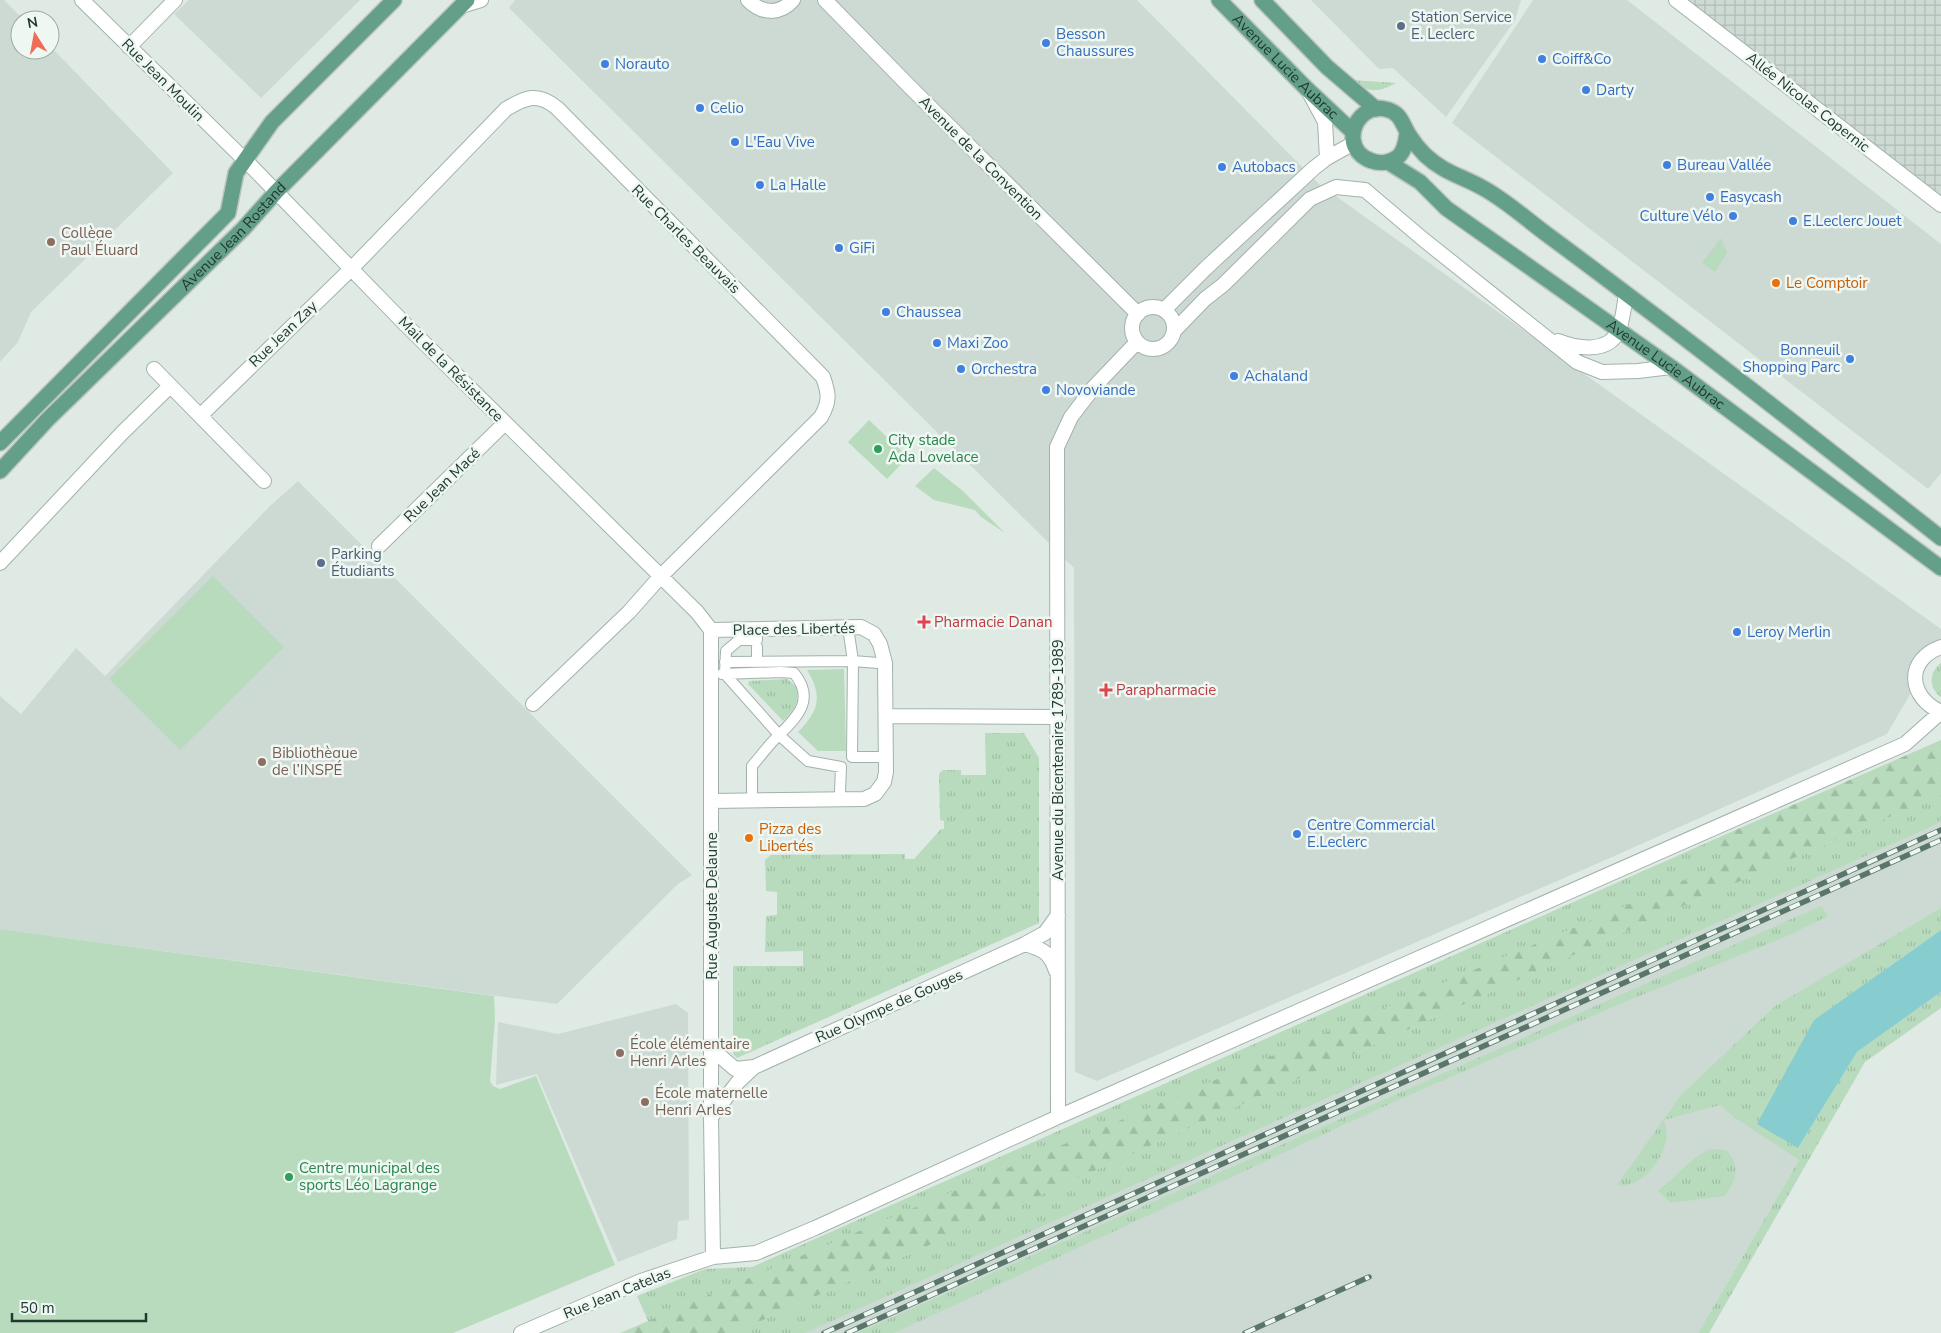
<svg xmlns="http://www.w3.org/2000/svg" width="1941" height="1333" font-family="'Nunito Sans',sans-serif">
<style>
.built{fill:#cddad3}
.industrial{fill:url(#industrial-grid)}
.grass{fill:url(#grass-tufts)}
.forest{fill:url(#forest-firs)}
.green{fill:#b8dbbd}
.water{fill:#87cccf}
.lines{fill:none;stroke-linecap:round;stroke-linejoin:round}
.pedestrian-casing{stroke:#a2b2aa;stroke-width:12}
.minor-casing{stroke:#a2b2aa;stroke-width:16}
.primary-casing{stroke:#bcc4c1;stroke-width:18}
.pedestrian{stroke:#fff;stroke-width:10}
.minor{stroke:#fff;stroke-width:14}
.primary{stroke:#649f89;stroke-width:15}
.rail-casing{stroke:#5a766b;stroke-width:5.5}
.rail{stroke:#eff7f2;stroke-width:4;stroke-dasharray:11;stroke-linecap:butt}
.service-dot{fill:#5c6f8a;stroke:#eff7f2;stroke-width:2}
.shop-dot{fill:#3f7fe0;stroke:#eff7f2;stroke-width:2}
.education-dot{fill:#8d6e63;stroke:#eff7f2;stroke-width:2}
.food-dot{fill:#e8710a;stroke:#eff7f2;stroke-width:2}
.leisure-dot{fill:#2e9e5b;stroke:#eff7f2;stroke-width:2}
.health-dot{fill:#e0444e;stroke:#eff7f2;stroke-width:2}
.labels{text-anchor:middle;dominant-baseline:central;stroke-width:5;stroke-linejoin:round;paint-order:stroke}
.service-label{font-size:15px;fill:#4e5e75;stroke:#eff7f2;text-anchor:start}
.shop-label{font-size:15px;fill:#366cbe;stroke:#eff7f2;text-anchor:start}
.street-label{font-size:15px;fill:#203a30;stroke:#eff7f2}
.education-label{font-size:15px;fill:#785e54;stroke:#eff7f2;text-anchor:start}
.food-label{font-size:15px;fill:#c56008;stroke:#eff7f2;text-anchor:start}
.leisure-label{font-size:15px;fill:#27864d;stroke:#eff7f2;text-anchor:start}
.health-label{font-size:15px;fill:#be3a42;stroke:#eff7f2;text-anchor:start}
</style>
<defs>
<pattern id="industrial-grid" width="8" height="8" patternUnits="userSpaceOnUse" patternTransform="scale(1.25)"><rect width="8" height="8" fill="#cddad3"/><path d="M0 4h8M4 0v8" fill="none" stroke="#b0bcb5"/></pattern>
<pattern id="grass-tufts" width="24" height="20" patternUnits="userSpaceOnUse" patternTransform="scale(1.25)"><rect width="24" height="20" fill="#b8dbbd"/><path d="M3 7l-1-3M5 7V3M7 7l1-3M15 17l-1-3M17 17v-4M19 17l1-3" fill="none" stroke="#9ebda3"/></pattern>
<pattern id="forest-firs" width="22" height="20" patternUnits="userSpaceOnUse" patternTransform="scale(1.25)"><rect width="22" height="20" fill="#b8dbbd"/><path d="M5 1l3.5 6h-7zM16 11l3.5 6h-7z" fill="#9ebda3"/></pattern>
</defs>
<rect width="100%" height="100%" fill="#dfeae4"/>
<path class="built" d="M0,0h4l20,20h-4v30h30v-4l123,127 -142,139 -13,30 -18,20z
M189,0h171l-99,98 -87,-84z
M515,0h622l182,184 622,445v12l-54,93 -277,124 -513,223 -22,-9 -1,-504 -565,-560z
M1311,0h210l-6,20 -69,97 -53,-49 -14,1z
M1533,0h94l314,244v229l-13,16 -476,-366z
M298,481l394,394 -14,9 -121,120 -557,-75v-233l21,18 55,-66 29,28 165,-170z
M1941,778v137l-206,202 64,43 -101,173h-1074z
M676,1004l12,9 1,207 -11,1 -1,18 -59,23 -81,-188 -41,11 2,-63 60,12z"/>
<path class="industrial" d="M1675,0h266v209z"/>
<path class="grass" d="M1351,80l45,3c-17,10 -30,10 -45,-3z
M1941,663v34c-13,-9 -12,-25 0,-34z
M787,679l10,8c2,17 -3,23 -14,34l-35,-37 1,-3z
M985,733h39l15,25v165l-302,135 -4,-4v-88h70v-15l-38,1 1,-36 11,-1v-23l-11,-1 -1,-31 6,-5 134,-1v5h9l27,-30h3v-8l-4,-1 -1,-46 4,-4h18v5h25z
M1941,795v27l-1136,511h-71l955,-430z
M1715,839l14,23 -1080,461 -12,-27 68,-27 47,-2z
M1821,906l7,10 -43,21 -163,66 -222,96 -506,234h-37z
M1941,908v22l-127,90 -16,128 59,-96 84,-60v16l-76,54 -156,271h-11l101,-173 -64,-42 -15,-13 -56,15c1,6 3,11 3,16 -3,23 -26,54 -50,49l64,-90 94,-89z
M1709,1149l17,1c15,16 11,29 -1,46l-54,7 -13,-12 38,-34z"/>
<path class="forest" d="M1941,740v55l-252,108 -955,430h-114l1108,-471 -13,-23z"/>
<path class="green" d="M1721,238l6,15 -12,19 -13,-9z
M869,420l39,37 -21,22 -39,-37z
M934,468l29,23 42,42 -24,-16 -6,-7 -41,-10 -19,-14z
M213,576l71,71 -104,103 -71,-71z
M844,669l2,82h-28l-20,-19c21,-21 25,-36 9,-62z
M0,929l494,67 1,23 -5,62 3,5 7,3 36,-13 79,189 -162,68h-453z"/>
<path class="water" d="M1941,930v62l-84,60 -59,96 -41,-24 57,-104z"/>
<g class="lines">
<g class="pedestrian-casing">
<path id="pedestrian" d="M757,634v6h-18l-13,11 -1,23 54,61 29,26 33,6 -1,25
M849,634l4,27 -1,96h26
M725,662l128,-1 25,2
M757,662v-15
M722,674l59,-2 13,1c23,28 1,46 -19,66 -8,8 -15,18 -23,27v26"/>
</g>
<g class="minor-casing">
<path id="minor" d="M82,0l169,166 155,159 291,287 14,18v487l2,140
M748,0c14,14 32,15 45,0
M825,0l84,86 229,228
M1676,0l265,205
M461,6l20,-6
M129,47l46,-47
M1310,94l15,28 2,36
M1132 328a21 21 0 1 1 42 0a21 21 0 1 1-42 0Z
M1164,310l42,-42 108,-100 13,-10 27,-15
M1175,330l30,-31 18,-14 87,-86 26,-12 29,3 59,50 153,122 25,10 36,-1 33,-4
M1558,341c18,7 49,13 60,-9 5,-11 6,-26 8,-38
M154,369l110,112
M200,416l151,-147 155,-160c20,-12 32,-17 51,-1l266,269c6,17 7,24 -2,40l-161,160 -31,35 -96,92
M379,546l126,-123
M0,563l122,-130 48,-47
M1941,647c-36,13 -33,50 0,65
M886,716l173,1
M711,801l153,-2 11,-5 9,-12 2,-10 -1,-109 -5,-19 -6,-10 -13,-7 -150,3
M1025,944c17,5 25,8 31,27
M712,1049l23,20 19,-2 271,-123 20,-11 13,-18
M711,1117l27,-35 16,-15
M1058,1117l-1,-670 14,-30 23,-30 43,-45
M521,1333l120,-52 72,-24 43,-4 59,-25 243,-111 847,-373 36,-32"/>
</g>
<g class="primary-casing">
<g id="primary">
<path id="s1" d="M1219,0l88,89 46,43"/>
<path d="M1262,0l65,67 49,42"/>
<path d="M1407,133c-1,8 -2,17 -8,23 -16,14 -44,4 -46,-17 -1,-17 13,-34 32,-30 16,3 17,15 24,26 5,8 10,14 16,20 19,18 37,21 58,33 22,12 42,30 62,45 134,99 265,202 396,305"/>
<path id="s2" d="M1388,162l32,20 26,26 225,159 270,201"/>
<path d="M0,443l228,-230 8,-40 36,-51 122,-122"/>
<path id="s3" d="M0,471l48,-52 195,-190 33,-37 191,-192"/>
</g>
</g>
<use href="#pedestrian" class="pedestrian"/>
<use href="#minor" class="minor"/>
<use href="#primary" class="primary"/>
<g class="rail-casing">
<path id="rail" d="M824,1333l1117,-503
M847,1333l1094,-493
M1245,1333l124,-56"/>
</g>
<use href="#rail" class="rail"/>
</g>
<g class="service-dot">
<circle cx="1401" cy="26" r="5"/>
<circle cx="321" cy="563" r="5"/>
</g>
<g class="shop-dot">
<circle cx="1046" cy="43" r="5"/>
<circle cx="1542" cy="59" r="5"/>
<circle cx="605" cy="64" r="5"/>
<circle cx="1586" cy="90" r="5"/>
<circle cx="700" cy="108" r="5"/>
<circle cx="735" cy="142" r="5"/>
<circle cx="1667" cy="165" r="5"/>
<circle cx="1222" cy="167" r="5"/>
<circle cx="760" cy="185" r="5"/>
<circle cx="1710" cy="197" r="5"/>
<circle cx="1733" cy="216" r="5"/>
<circle cx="1793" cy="221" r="5"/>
<circle cx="839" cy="248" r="5"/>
<circle cx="886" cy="312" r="5"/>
<circle cx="937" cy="343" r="5"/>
<circle cx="1850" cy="359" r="5"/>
<circle cx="961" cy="369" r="5"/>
<circle cx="1234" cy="376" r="5"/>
<circle cx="1046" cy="390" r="5"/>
<circle cx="1737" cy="632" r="5"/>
<circle cx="1297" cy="834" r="5"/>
</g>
<g class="education-dot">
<circle cx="51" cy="242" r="5"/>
<circle cx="262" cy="762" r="5"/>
<circle cx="620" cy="1053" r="5"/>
<circle cx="645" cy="1102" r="5"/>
</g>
<g class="food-dot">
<circle cx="1776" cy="283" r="5"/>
<circle cx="749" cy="838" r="5"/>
</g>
<g class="leisure-dot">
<circle cx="878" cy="449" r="5"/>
<circle cx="289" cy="1177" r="5"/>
</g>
<g class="health-dot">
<path d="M921.5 614.5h5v5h5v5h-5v5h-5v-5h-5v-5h5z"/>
<path d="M1103.5 682.5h5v5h5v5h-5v5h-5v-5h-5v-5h5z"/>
</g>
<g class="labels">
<g class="service-label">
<text x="1411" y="17">Station Service<tspan x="1411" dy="17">E. Leclerc</tspan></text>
<text x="331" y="554">Parking<tspan x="331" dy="17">Étudiants</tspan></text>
</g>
<g class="shop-label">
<text x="1056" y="34">Besson<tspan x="1056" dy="17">Chaussures</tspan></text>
<text x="1552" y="59">Coiff&amp;Co</text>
<text x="615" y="64">Norauto</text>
<text x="1596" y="90">Darty</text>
<text x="710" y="108">Celio</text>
<text x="745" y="142">L'Eau Vive</text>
<text x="1677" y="165">Bureau Vallée</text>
<text x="1232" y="167">Autobacs</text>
<text x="770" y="185">La Halle</text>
<text x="1720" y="197">Easycash</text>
<text x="1723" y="216" text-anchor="end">Culture Vélo</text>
<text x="1803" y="221">E.Leclerc Jouet</text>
<text x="849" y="248">GiFi</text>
<text x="896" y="312">Chaussea</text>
<text x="947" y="343">Maxi Zoo</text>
<text x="1840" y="350" text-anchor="end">Bonneuil<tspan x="1840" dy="17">Shopping Parc</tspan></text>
<text x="971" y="369">Orchestra</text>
<text x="1244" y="376">Achaland</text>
<text x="1056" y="390">Novoviande</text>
<text x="1747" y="632">Leroy Merlin</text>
<text x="1307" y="825">Centre Commercial<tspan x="1307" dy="17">E.Leclerc</tspan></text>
</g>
<g class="street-label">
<text stroke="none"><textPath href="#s1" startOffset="94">Avenue Lucie Aubrac</textPath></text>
<text transform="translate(163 80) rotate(45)">Rue Jean Moulin</text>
<text transform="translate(1808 102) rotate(38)">Allée Nicolas Copernic</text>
<text transform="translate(981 158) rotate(45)">Avenue de la Convention</text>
<text stroke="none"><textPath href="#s3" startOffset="331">Avenue Jean Rostand</textPath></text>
<text transform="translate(686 239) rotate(45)">Rue Charles Beauvais</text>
<text transform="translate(283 334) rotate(-44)">Rue Jean Zay</text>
<text stroke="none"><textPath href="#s2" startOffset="344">Avenue Lucie Aubrac</textPath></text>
<text transform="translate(451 369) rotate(45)">Mail de la Résistance</text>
<text transform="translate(442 485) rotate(-44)">Rue Jean Macé</text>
<text transform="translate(794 629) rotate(-1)">Place des Libertés</text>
<text transform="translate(1058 760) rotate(-90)">Avenue du Bicentenaire 1789-1989</text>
<text transform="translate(712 906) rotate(-90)">Rue Auguste Delaune</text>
<text transform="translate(889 1006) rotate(-24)">Rue Olympe de Gouges</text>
<text transform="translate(617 1293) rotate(-22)">Rue Jean Catelas</text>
</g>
<g class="education-label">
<text x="61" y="233">Collège<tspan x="61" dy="17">Paul Éluard</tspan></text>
<text x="272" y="753">Bibliothèque<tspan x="272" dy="17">de l’INSPÉ</tspan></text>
<text x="630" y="1044">École élémentaire<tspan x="630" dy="17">Henri Arles</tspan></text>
<text x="655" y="1093">École maternelle<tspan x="655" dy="17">Henri Arles</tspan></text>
</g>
<g class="food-label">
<text x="1786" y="283">Le Comptoir</text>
<text x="759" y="829">Pizza des<tspan x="759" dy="17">Libertés</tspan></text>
</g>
<g class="leisure-label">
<text x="888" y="440">City stade<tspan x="888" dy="17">Ada Lovelace</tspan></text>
<text x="299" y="1168">Centre municipal des<tspan x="299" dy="17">sports Léo Lagrange</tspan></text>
</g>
<g class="health-label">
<text x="934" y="622">Pharmacie Danan</text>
<text x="1116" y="690">Parapharmacie</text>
</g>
</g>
<g transform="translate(35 35) rotate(349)"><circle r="24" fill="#eff7f2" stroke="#9caba4"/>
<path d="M0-4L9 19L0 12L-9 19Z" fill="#f06c57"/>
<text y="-8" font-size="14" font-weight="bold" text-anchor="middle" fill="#203a30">N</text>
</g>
<path d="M12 1313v8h134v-8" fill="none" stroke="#203a30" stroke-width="2.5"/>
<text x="20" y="1313" font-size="15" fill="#203a30" stroke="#eff7f2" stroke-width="4" paint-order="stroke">50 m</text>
</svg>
